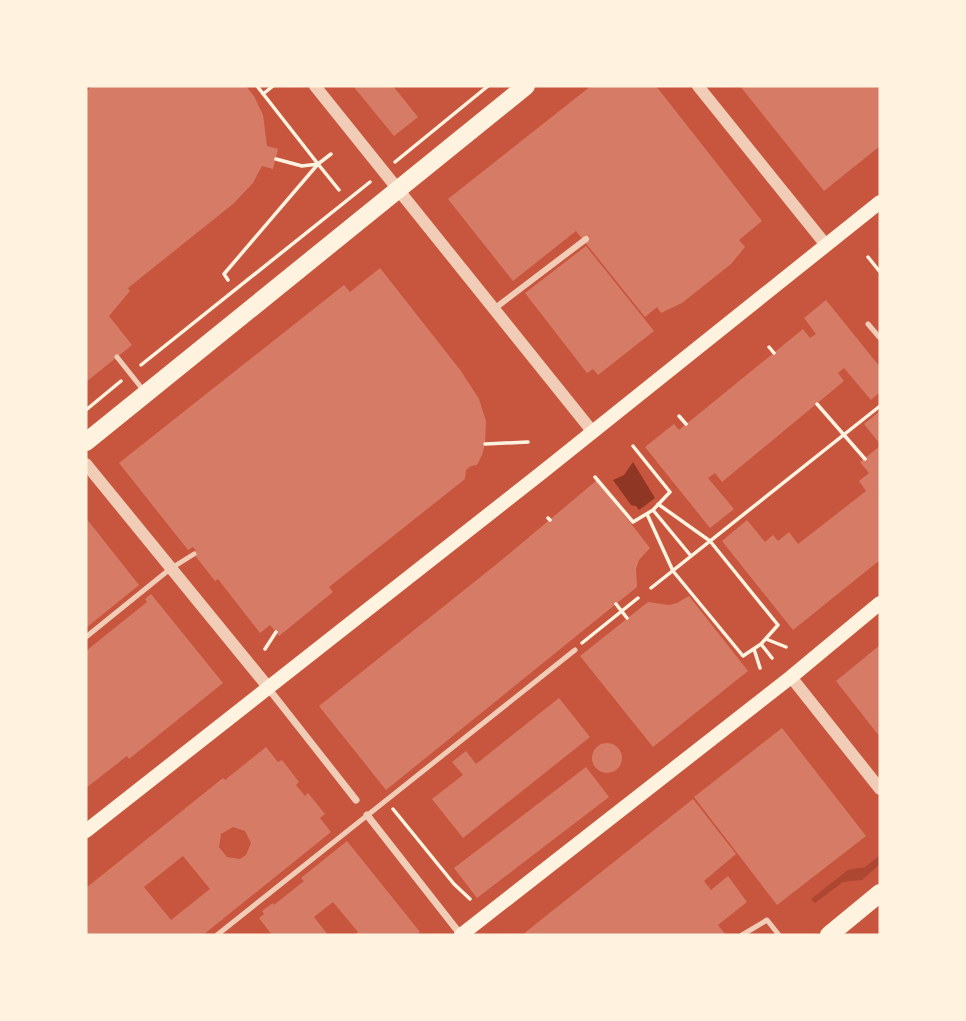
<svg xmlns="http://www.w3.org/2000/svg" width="966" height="1021" font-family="Mulish,sans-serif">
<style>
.green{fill:#ae4732}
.water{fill:#8f3625}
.building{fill:#d67c66;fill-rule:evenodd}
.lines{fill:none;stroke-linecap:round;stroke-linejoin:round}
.path{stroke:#fff3e0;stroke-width:3.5}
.service{stroke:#f1ccb7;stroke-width:5}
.pedestrian{stroke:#f1ccb7;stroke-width:6}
.minor{stroke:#f1ccb7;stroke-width:7}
.tertiary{stroke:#f1ccb7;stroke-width:12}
.secondary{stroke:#fff3e0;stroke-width:14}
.primary{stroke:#fff3e0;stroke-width:18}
</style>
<rect width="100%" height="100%" fill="#c8553d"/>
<path class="green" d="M880,855v9l-18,16 -19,2 -28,21 -4,-4 37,-29 17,-3z"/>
<path class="water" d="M633,462l22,36 -16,12 -3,-4 -5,-1 -18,-25 11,-5z"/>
<path class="building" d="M92,86h154l8,10 9,19 4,31 11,3 -5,20 -11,-3 -9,17 -20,21 -105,84 2,3 -21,25 23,29 -46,37v-291z
M353,86h40l25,31 -24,19z
M591,86h65l106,135 -23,19 6,7 -14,17 -49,39 -21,10 -4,-6 -12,10 -69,-86 -63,50 -65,-82z
M740,86h140v60l-56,45z
M586,246l68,85 -56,44 -5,-6 -6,4 -62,-80z
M380,268l81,103 18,28 7,22 -1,23 -3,11 -5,10 -6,1 -5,4 -1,9 -136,108 4,5 -54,44 -9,-11 -10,8 -39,-50 -3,-4 -3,2 -22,-28 3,-2 -3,-4 -5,3 -69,-87 225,-178 6,7z
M826,300l54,67v25l-9,8 -27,-32 -6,5 6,8 -122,101 -7,-9 -7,5 26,31 -24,19 -65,-81 29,-23 5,6 124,-101 7,9 6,-4 -12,-16z
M880,411v33l-16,-20z
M880,446v114l-87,70 -71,-89 25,-21 18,22 8,-7 5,6 11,-9 9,12 68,-53 -7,-10 10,-8 -9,-11z
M597,480l53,68 -11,12 -3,9 1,18 -251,203 -67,-84 184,-147z
M86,518l53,67 -53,43z
M151,594l72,89 -94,76 -2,-3 -41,32v-137l61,-49 -2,-3z
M689,596l59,75 -95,76 -73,-91 68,-54 21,3 8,-2z
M880,645v92l-44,-56z
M559,698l31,39 -127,101 -31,-39 31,-24 -11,-13 14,-11 10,13z
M782,728l84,108 -89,69 -83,-108z
M592 758a15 15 0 1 1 30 0a15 15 0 1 1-30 0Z
M266,747l12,15 4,-2 17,22 -3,3 9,11 3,-3 17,21 -5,4 11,14 -128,103h-117v-47l137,-110 2,2zM233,827l12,4 6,12 -5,12 -6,4 -13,-2 -8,-10 2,-13zM183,856l27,33 -39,31 -27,-33z
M586,767l23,30 -132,101 -23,-30z
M693,799l43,55 -32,27 7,9 17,-14 19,26 -29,23 8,10h-204z
M347,841l73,91 -4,3h-62l4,-3 -25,-30 -19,15 14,18h-56l-13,-17 5,-4 -2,-3 11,-8 1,2 30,-24 -3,-3z"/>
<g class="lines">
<path class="path" d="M257,86l61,78
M263,94l10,-8
M276,159l26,7 16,-2 21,26
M395,162l93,-76
M868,257l12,15
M228,280l-4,-6 94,-110 13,-10
M769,347l5,6
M141,365l229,-183
M817,404l48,55
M86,410l35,-29
M679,416l7,8
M485,444l43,-2
M595,477l38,45 20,-12 17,-18 -37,-46
M653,510l38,46
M647,514l26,57 70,85 18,-12 17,-19 -68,-84 -52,-37
M548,518l2,2
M651,588l229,-182
M616,604l11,14
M766,639l20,8
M582,643l56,-45
M761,644l11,14
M265,649l11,-17
M754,649l6,19
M393,809l61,75 16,15"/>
<path class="service" d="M868,324l12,14
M117,357l27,34
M86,637l84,-68 24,-15
M217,935l358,-285
M742,935l25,-15 12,15"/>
<path class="pedestrian" d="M494,309l92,-70"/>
<path class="minor" d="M268,688l88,112
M367,815l94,120"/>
<path class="tertiary" d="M315,86l277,345
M698,86l128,159
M86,464l182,223
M791,677l89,112"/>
<path class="secondary" d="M86,831l454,-357 340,-272
M461,935l330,-258 89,-74"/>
<path class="primary" d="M86,442l440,-356
M829,935l51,-42"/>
</g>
<rect width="966" height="1021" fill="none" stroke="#fff3e0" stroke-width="175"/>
</svg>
